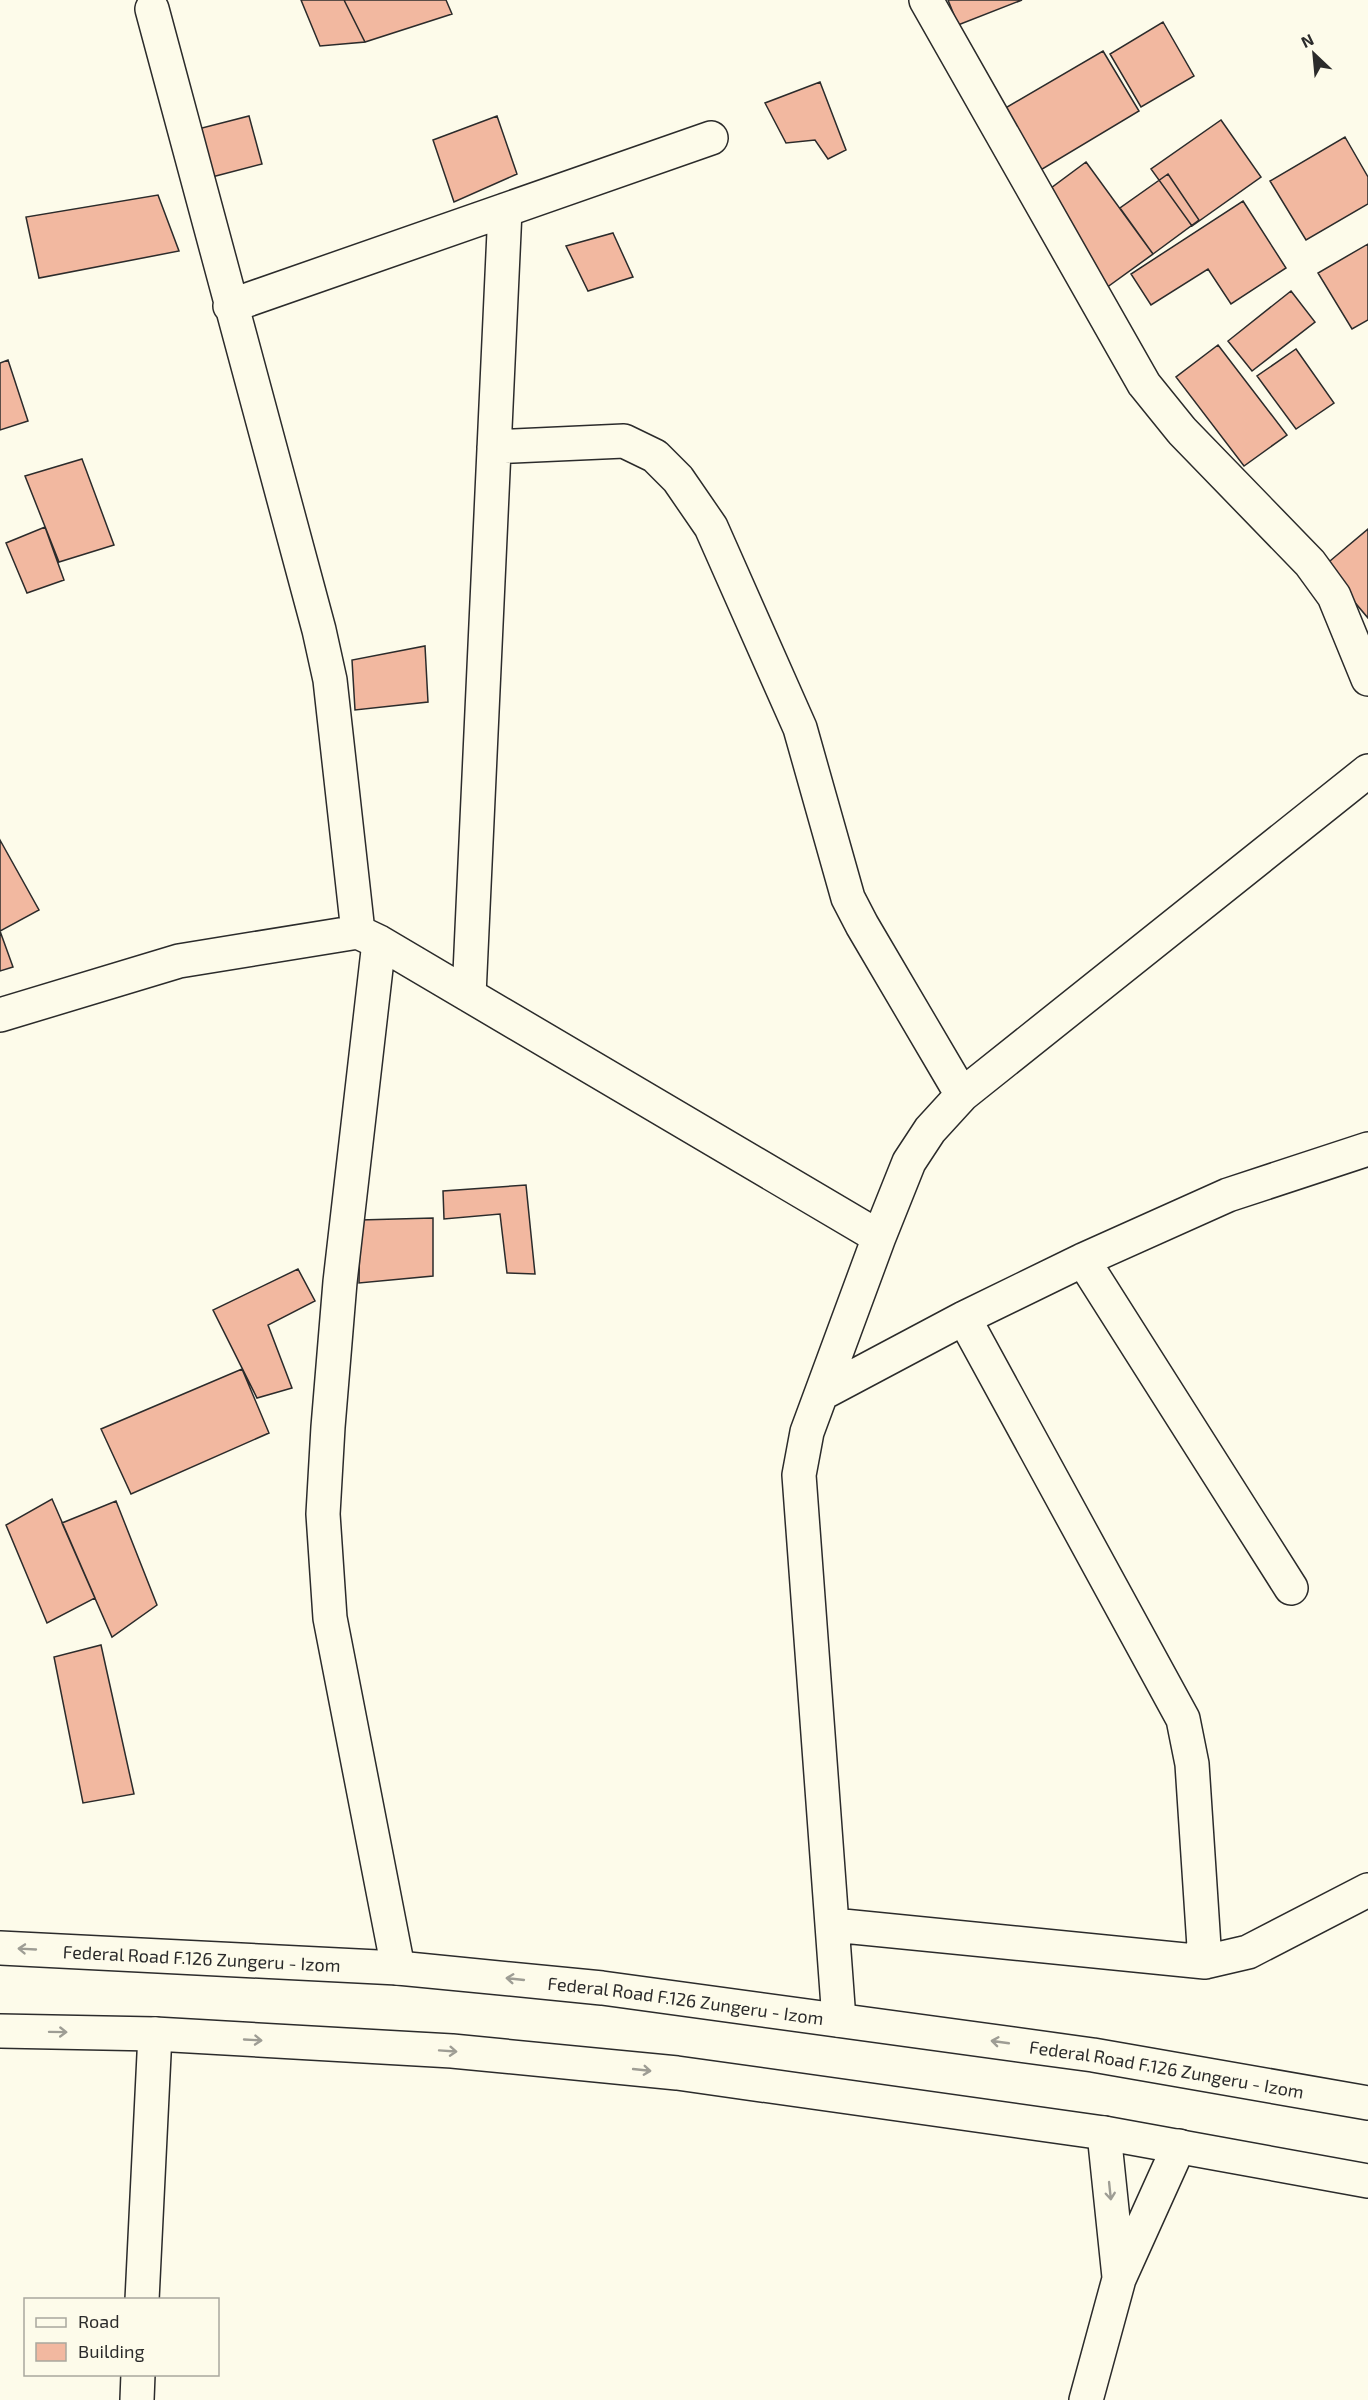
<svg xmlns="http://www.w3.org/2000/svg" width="1368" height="2400" font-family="'Exo 2',sans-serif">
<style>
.building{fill:#f2b8a0;stroke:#2b2b2b;stroke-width:1.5}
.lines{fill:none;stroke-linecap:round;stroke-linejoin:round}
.minor-casing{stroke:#2b2b2b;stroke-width:36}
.major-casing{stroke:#2b2b2b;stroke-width:36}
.minor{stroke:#fdfbea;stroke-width:33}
.major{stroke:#fdfbea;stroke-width:33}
.oneway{stroke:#9e9d94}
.labels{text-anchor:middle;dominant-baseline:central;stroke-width:4.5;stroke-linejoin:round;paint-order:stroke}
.street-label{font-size:18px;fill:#2b2b2b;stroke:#fdfbea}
</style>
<rect width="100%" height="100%" fill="#fdfbea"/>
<path class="building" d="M301,0h43l21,42 -45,4z
M344,0h102l6,14 -87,28z
M948,0h74l-64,25z
M1163,22l31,54 -53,31 -31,-53z
M1103,51l36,60 -100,60 -37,-61z
M820,82l26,68 -18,9 -13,-19 -29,3 -21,-40z
M249,116l13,48 -54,14 -10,-49z
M497,116l20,58 -63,28 -21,-62z
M1221,120l40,57 -69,49 -41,-57z
M1345,137l23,40v27l-62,36 -36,-59z
M1086,162l67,92 -47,34 -67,-91z
M1168,174l31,46 -46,34 -33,-46z
M158,195l21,56 -140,27 -13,-61z
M1243,201l43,67 -55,36 -23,-35 -57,36 -20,-31z
M613,233l20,44 -45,14 -22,-45z
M1368,244v76l-16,9 -34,-56z
M1291,291l24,31 -63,49 -24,-30z
M1218,345l69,90 -43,31 -68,-89z
M1296,349l38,54 -38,26 -39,-53z
M8,360l20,61 -28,9v-67z
M82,459l32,86 -55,17 -34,-86z
M45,527l19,53 -37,13 -21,-50z
M1368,529v89l-44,-52z
M425,646l3,56 -73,8 -3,-50z
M0,840l39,70 -39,21 13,36 -13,4z
M526,1185l9,89 -28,-1 -7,-59 -56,5 -1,-28z
M433,1218v58l-74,7 1,-63z
M298,1269l17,32 -47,24 24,63 -35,10 -44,-88z
M242,1369l27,64 -138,61 -30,-65z
M52,1499l43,99 -48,25 -41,-98z
M116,1501l41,104 -45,32 -50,-114z
M101,1645l33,149 -51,9 -29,-146z"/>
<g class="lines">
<g class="minor-casing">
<path id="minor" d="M926,0l218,384 38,47 128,132 24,33 34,83
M152,9l167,621 11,50 28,252
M230,306l481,-168
M494,447l130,-6 31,15 23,23 33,48 89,201 48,170 14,27 100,170
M379,942l-39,340 -12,145 -5,87 7,104 68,350
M469,995l36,-785
M0,1015l179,-54 179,-29 21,10 500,295
M1083,1260l208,328
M964,1318l219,401 9,45 13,198
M821,1394l143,-76 119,-58 145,-65 140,-46
M833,1925l372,37 43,-10 120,-62
M839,2020l-40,-545 8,-43 72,-195 30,-75 21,-32 32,-35 406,-324
M1104,2133l15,144
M142,2300l13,-266
M137,2400l1,-26
M1086,2400l33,-121 60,-133"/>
</g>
<g class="major-casing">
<g id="major">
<path id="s1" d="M0,1948l398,20 204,20 491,67 275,48"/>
<path d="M0,2031l155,3 297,17 225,22 427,60 264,48"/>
</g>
</g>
<use href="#minor" class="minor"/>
<use href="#major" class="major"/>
</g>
<defs><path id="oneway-shaft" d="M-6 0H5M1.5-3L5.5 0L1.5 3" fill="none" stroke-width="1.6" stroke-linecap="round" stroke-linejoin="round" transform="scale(1.5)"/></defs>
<g class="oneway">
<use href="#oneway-shaft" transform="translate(27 1949) rotate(-177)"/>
<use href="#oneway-shaft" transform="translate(515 1979) rotate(-174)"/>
<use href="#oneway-shaft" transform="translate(58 2032) rotate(1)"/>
<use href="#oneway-shaft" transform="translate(253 2040) rotate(3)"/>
<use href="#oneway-shaft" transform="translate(1000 2042) rotate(-172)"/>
<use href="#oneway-shaft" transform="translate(448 2051) rotate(4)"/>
<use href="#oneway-shaft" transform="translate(642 2070) rotate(6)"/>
<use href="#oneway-shaft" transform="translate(1110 2191) rotate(84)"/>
</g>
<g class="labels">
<g class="street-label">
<text stroke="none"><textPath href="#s1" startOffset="202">Federal Road F.126 Zungeru - Izom</textPath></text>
<text stroke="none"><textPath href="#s1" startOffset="688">Federal Road F.126 Zungeru - Izom</textPath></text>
<text stroke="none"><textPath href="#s1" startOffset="1174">Federal Road F.126 Zungeru - Izom</textPath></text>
</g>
</g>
<rect x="24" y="2298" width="195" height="78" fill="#fdfbea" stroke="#a9a89e" stroke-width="1.5"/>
<rect x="36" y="2318" width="30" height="9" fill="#fdfbea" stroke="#a9a89e" stroke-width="1.5"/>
<text x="78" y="2328" font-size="18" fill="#2b2b2b">Road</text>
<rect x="36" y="2343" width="30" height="18" fill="#f2b8a0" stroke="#a9a89e" stroke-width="1.5"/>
<text x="78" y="2358" font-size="18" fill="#2b2b2b">Building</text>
<g transform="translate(1314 54) rotate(334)" stroke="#fdfbea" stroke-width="4.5" paint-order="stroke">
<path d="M0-4.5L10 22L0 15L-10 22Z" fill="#2b2b2b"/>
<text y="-9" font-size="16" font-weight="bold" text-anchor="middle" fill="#2b2b2b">N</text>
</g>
</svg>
